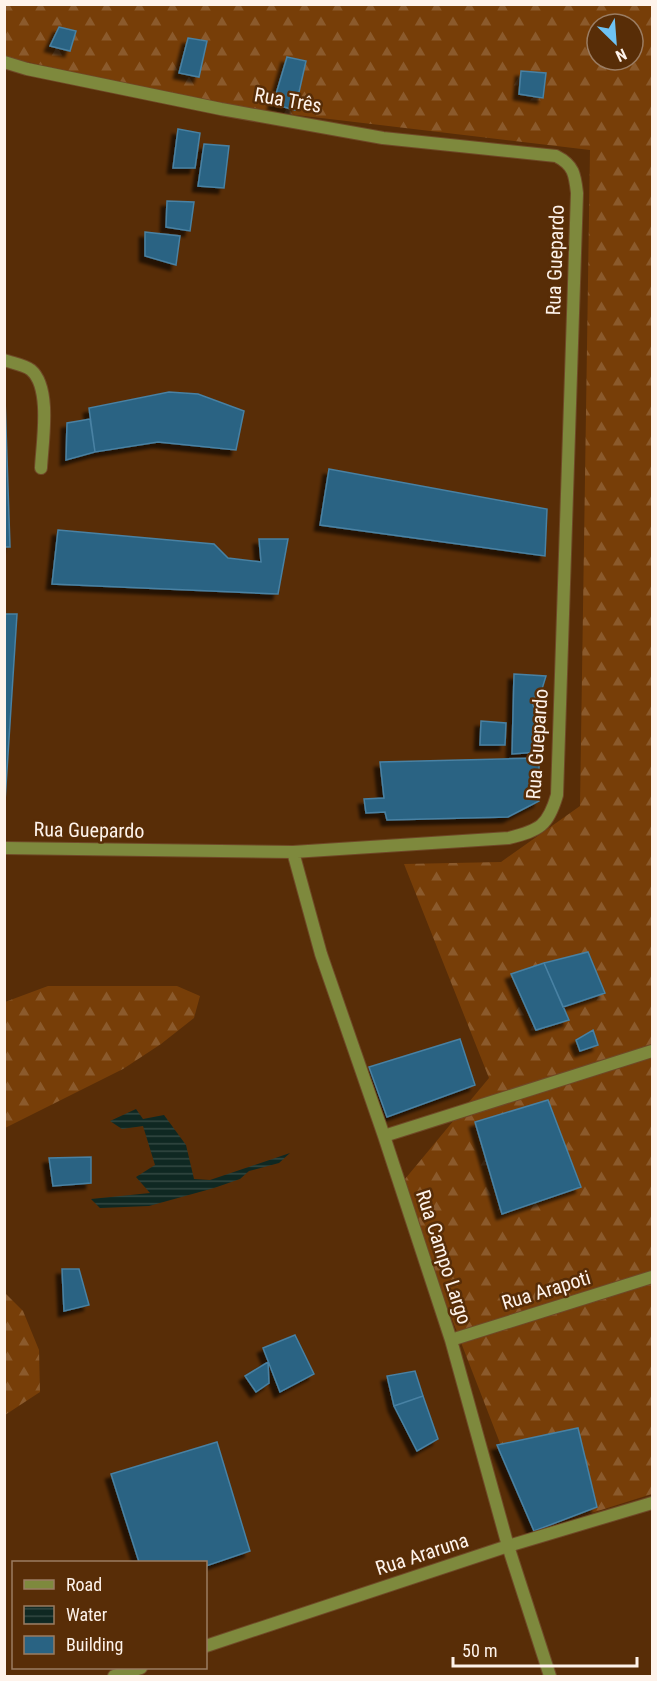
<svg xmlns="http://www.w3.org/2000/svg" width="657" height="1681" font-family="'Roboto Condensed',sans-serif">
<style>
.forest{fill:url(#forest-firs);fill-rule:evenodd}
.water{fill:url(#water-rules)}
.building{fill:#296383;stroke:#4881a3;stroke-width:1.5;filter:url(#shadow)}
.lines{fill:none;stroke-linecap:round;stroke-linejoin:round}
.service-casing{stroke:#6f4927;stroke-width:14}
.minor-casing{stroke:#6f4927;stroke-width:14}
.service{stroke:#7e893d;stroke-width:12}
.minor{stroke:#7e893d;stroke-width:12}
.labels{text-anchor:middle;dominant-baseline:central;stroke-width:5;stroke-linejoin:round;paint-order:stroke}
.street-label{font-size:20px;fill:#fef3eb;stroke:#582d07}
</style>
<defs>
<pattern id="forest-firs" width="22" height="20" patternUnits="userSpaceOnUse" patternTransform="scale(1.5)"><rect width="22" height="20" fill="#773e08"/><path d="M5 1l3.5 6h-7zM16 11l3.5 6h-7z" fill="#8b5a2c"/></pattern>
<pattern id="water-rules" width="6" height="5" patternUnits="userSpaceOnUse" patternTransform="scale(1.5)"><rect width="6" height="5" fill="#0f2822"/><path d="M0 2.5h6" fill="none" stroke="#334842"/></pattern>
<filter id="shadow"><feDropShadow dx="-5.5" dy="5.5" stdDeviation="1.5" flood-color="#0009"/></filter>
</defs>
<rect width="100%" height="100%" fill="#582d07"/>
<path class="forest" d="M5,5h647v1489l-118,37 -134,-346 89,-107 -85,-214 97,-2 79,-56 10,-656 -362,-43 -223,-50zM597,24h36v36h-36z
M48,986h129l23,10 -6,22 -33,26 -38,25 -118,59v-126z
M4,1292l19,19 16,39 1,42 -35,23z"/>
<path class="water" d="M136,1109l7,10 21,-4 22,30 8,34 16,1 80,-27 -11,10 -30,8 -9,8 -26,9 -65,18 -49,2 -9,-9 59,-6 -14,-16 19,-12 -12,-39 -21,3 -12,-8z"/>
<path class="building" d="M59,27l17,4 -6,20 -20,-5z
M188,38l19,3 -8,36 -20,-4z
M287,57l19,4 -11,49 -22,-6z
M521,71l25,2 -3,25 -24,-4z
M178,129l22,4 -5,35h-22z
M204,144l25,2 -5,42 -26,-2z
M167,201l27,1 -4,29 -24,-4z
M145,232l35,4 -4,29 -31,-9z
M169,392l29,2 46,17 -8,39 -78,-8 -63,10 -6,-44z
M4,397l1,1 5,149h-6z
M90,419l5,33 -29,8 1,-37z
M329,469l218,40 -2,47 -225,-31z
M58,530l156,14 14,14 33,4 -2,-23h29l-10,55 -226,-10z
M4,614h13l-13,203z
M514,674l32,2 -4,13 -10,12 4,15h9l-6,36 -27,2z
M481,721l25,2 -1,22h-25z
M539,758v43l-31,16 -121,3 -2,-8 -19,1 -2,-14 20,-1 -4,-36z
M588,952l17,41 -42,14 -19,-44z
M544,963l25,57 -33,10 -25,-56z
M593,1030l5,15 -18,6 -4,-11z
M460,1039l15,46 -88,32 -18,-50z
M548,1100l33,87 -79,27 -27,-92z
M91,1157v26l-38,3 -4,-28z
M62,1269h17l10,36 -25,6z
M295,1335l19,39 -34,18 -17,-44z
M268,1362l1,21 -13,9 -11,-16z
M415,1371l8,25 -29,10 -7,-30z
M423,1396l15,43 -21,12 -23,-45z
M578,1428l19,79 -63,24 -37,-86z
M217,1442l33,109 -44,15v-4h-67l-28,-88z"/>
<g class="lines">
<g class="service-casing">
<path id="service" d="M4,360c8,3 21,5 27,10 21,18 11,74 10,98"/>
</g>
<g class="minor-casing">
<path id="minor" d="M4,62l23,7 194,40 162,29 173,18c18,9 19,19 21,37l-20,602c-9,31 -17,35 -48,43l-216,14 -289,-4
M293,852l28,102 63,182 67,204 57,206 42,130
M384,1136l268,-85
M451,1340l201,-63
M206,1646l302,-100 144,-43
M114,1676l27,-8"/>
</g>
<use href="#service" class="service"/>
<use href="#minor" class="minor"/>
</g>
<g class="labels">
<g class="street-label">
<text transform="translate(288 100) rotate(10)">Rua Três</text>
<text transform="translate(555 260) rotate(-88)">Rua Guepardo</text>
<text transform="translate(537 744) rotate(-86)">Rua Guepardo</text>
<text transform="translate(89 830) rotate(1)">Rua Guepardo</text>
<text transform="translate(444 1257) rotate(72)">Rua Campo Largo</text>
<text transform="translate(546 1290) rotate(-17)">Rua Arapoti</text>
<text transform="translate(422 1554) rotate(-18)">Rua Araruna</text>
</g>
</g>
<rect width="657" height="1681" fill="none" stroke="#fef3eb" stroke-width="12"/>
<rect x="12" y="1561" width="195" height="108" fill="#582d07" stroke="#9a7c62" stroke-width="1.5"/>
<rect x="24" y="1580" width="30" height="9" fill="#7e893d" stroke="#9a7c62" stroke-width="1.5"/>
<text x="66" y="1591" font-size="18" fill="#fef3eb">Road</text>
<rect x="24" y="1606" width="30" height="18" fill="url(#water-rules)" stroke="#9a7c62" stroke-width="1.5"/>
<text x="66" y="1621" font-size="18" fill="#fef3eb">Water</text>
<rect x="24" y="1636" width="30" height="18" fill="#296383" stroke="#9a7c62" stroke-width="1.5"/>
<text x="66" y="1651" font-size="18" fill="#fef3eb">Building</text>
<g transform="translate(615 42) rotate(155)"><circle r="28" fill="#582d07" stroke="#9a7c62" stroke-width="1.5"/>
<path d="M0-4.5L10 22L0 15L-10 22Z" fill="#6ec2f3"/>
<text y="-9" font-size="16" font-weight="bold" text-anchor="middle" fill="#fef3eb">N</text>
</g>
<path d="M453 1657v9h184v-9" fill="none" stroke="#fef3eb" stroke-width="3"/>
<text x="462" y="1657" font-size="18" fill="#fef3eb" stroke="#582d07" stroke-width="4.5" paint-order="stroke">50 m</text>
</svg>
